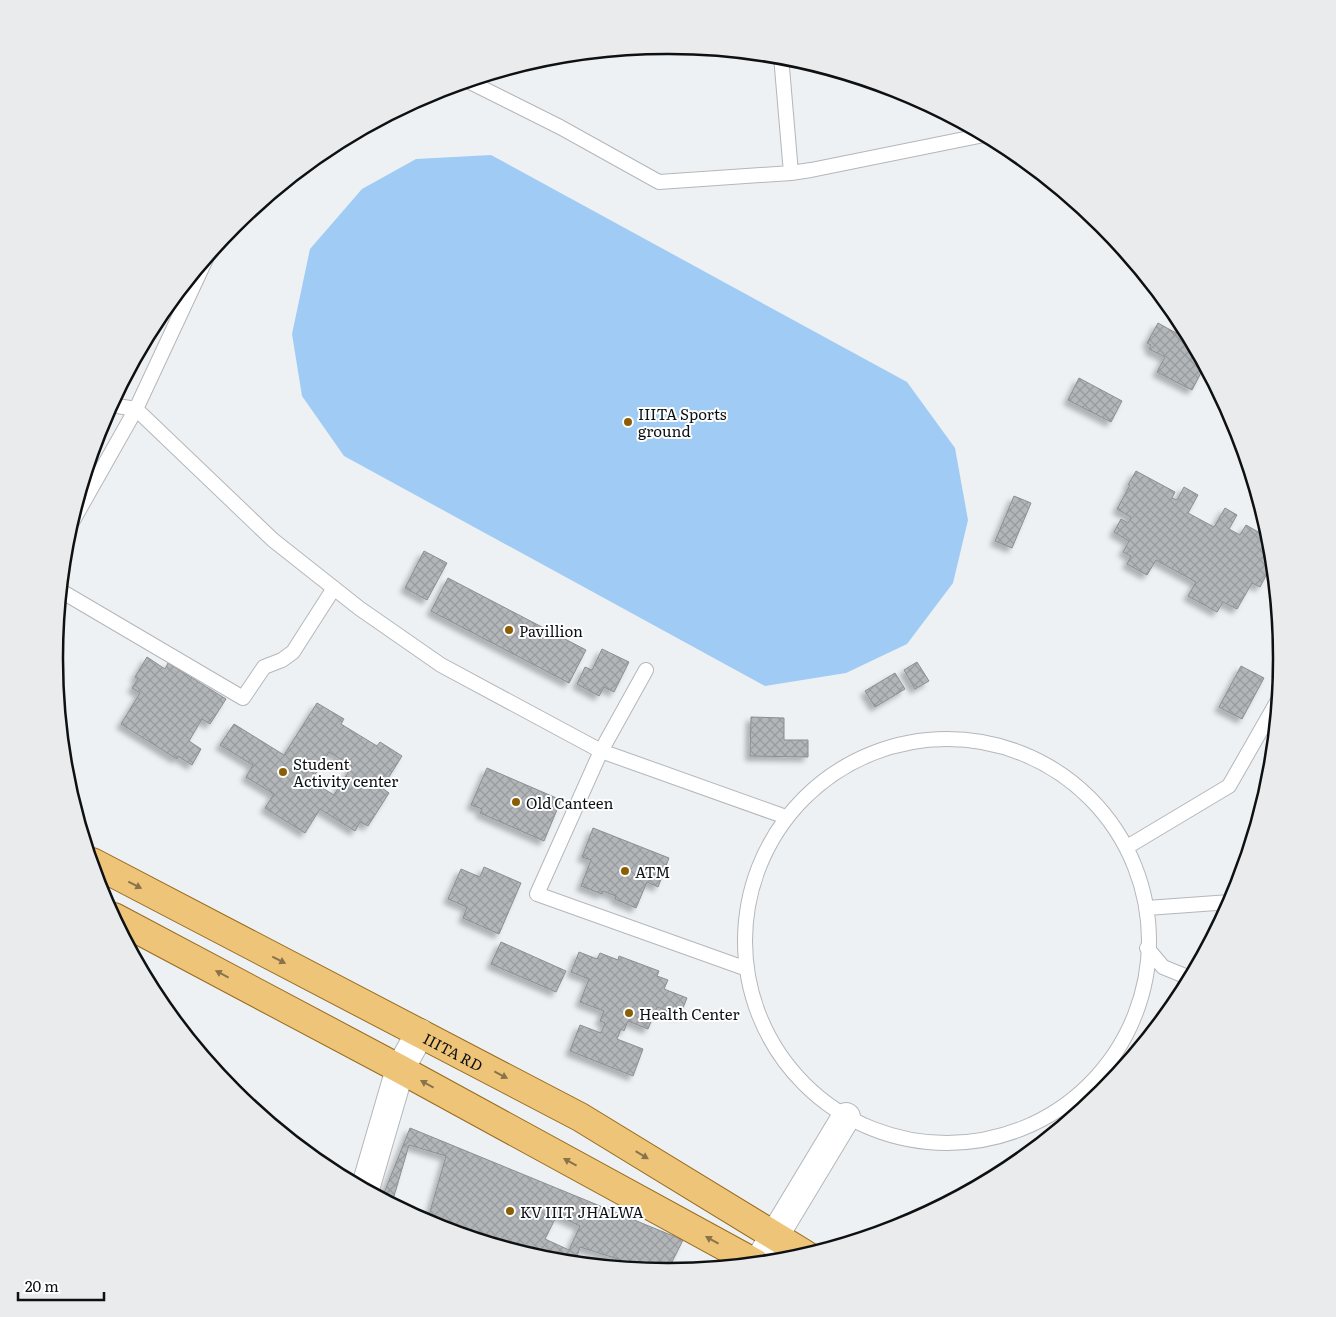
<svg xmlns="http://www.w3.org/2000/svg" width="1336" height="1317" font-family="Literata,serif">
<style>
.pitch{fill:#a0cbf4}
.building{fill:url(#building-cross-hatch);stroke:#8b8e92;fill-rule:evenodd;filter:url(#shadow)}
.lines{fill:none;stroke-linecap:round;stroke-linejoin:round}
.service-casing{stroke:#b4b7ba;stroke-width:16}
.minor-casing{stroke:#b4b7ba;stroke-width:30}
.tertiary-casing{stroke:#b4b7ba;stroke-width:30}
.primary-casing{stroke:#986b1a;stroke-width:30}
.service{stroke:#fff;stroke-width:14}
.minor{stroke:#fff;stroke-width:28}
.tertiary{stroke:#fff;stroke-width:28}
.primary{stroke:#eec479;stroke-width:28}
.oneway{fill:#89734a}
.poi-dot{fill:#8c5e03;stroke:#fcfeff;stroke-width:2}
.labels{text-anchor:middle;dominant-baseline:central;stroke-width:4;stroke-linejoin:round;paint-order:stroke}
.poi-label{font-size:15px;fill:#0e1011;stroke:#fcfeff;text-anchor:start}
.street-label{font-size:15px;fill:#0e1011;stroke:#fcfeff}
.rim{fill:none;stroke:#0e1011;stroke-width:2.5}
</style>
<defs>
<pattern id="building-cross-hatch" width="8" height="8" patternUnits="userSpaceOnUse" patternTransform="scale(1.25)"><rect width="8" height="8" fill="#b2b6b9"/><path d="M0 0l8 8M0 8l8-8" fill="none" stroke="#989b9e"/></pattern>
<filter id="shadow"><feDropShadow dx="-4.5" dy="4.5" stdDeviation="2.5" flood-color="#0004"/></filter>
</defs>
<rect width="100%" height="100%" fill="#edf1f4"/>
<path class="pitch" d="M491,155l416,227 48,66 13,72 -15,63 -46,61 -61,29 -81,13 -421,-230 -42,-60 -10,-62 18,-85 52,-60 54,-30z"/>
<path class="building" d="M1158,323l18,10 5,-8 1,1 18,32 -2,3 4,2 2,4 -12,23 -35,-18 8,-15 -16,-8 2,-4 -4,-2z
M1079,378l43,23 -11,21 -43,-22z
M1136,471l39,21 -3,6 5,2 7,-13 14,8 -10,18 26,14 11,-19 12,7 -8,14 11,6 6,-10 23,13 3,26 -12,23 -8,-4 -15,26 -14,-7 -6,10 -29,-16 8,-14 -40,-22 -9,15 -20,-11 4,-8 -8,-4 6,-11 -15,-9 7,-13 7,4 3,-6 -14,-8 13,-24h-2z
M1014,496l17,7 -19,45 -17,-7z
M424,551l23,12 -20,37 -22,-12z
M448,578l138,72 -17,33 -138,-72z
M602,649l27,13 -15,30 -10,-5 -5,9 -22,-12 8,-17 7,3z
M147,657l18,12 3,-6 58,36 -16,25 -8,-5 -13,22 12,8 -9,16 -14,-9 -1,3 -56,-35 19,-31 -8,-5 6,-9 -3,-2z
M917,662l12,19 -14,8 -11,-19z
M1241,666l23,12 -22,41 -23,-12z
M895,673l10,16 -30,18 -10,-16z
M317,703l27,16 -3,5 36,22 3,-4 22,14 -20,32 7,5 -21,33 -8,-4 -5,9 -35,-22 -15,24 -40,-25 9,-14 -28,-17 7,-12 -33,-20 14,-21 50,31zM329,752l23,14 -18,29 -23,-14z
M751,717l33,1v22h24v17l-58,-1z
M487,768l74,32 -17,41 -64,-28 2,-4 -11,-4z
M593,828l76,30 -11,29 -11,-5 -11,26 -21,-9 1,-3 -13,-5 -1,3 -21,-8 10,-26 -9,-3z
M484,867l37,16 -22,51 -36,-16 4,-11 -19,-8 13,-30 19,8z
M501,942l65,29 -10,21 -65,-28z
M579,952l18,7 3,-6 18,7 1,-4 40,15 -2,5 11,4 -4,9 23,9 -7,17 -23,-8 -9,22 -20,-8 -4,10 -3,-2 -4,10 26,10 -10,27 -63,-25 10,-26 21,8 4,-10 -5,-2 4,-10 -24,-9 9,-23 -18,-7z
M410,1128l273,112 -16,32 -119,-12 -115,-35 -51,-27z
M409,1145l37,11 -19,66 -35,-19z
M557,1215l23,11 -11,24 -24,-11z
M580,1247l41,13 -2,7 -44,-4z"/>
<g class="lines">
<g class="service-casing">
<path id="service" d="M781,56l10,117
M468,81l92,46 99,55 132,-9 20,-3 173,-35
M206,259l-70,150 137,131 86,68 82,57 160,86 185,66
M71,524l65,-115 -25,-4
M61,591l182,107 21,-31 18,-7 11,-8 41,-64
M646,670l-45,81 -64,143 210,75
M745 941a202 202 0 1 1 404 0a202 202 0 1 1-404 0Z
M1127,847l102,-61 48,-84
M1147,908l83,-6
M1147,948l16,19 22,9 2,6"/>
</g>
<g class="minor-casing">
<path id="minor" d="M365,1189l35,-120
M758,1263l88,-146"/>
</g>
<g class="tertiary-casing">
<path id="tertiary" d="M400,1069l20,-36"/>
</g>
<g class="primary-casing">
<g id="primary">
<path id="s1" d="M92,862l488,255 226,138"/>
<path d="M114,917l286,152 355,194"/>
</g>
</g>
<use href="#service" class="service"/>
<use href="#minor" class="minor"/>
<use href="#tertiary" class="tertiary"/>
<use href="#primary" class="primary"/>
</g>
<defs><path id="oneway-solid" d="M-6-.8H1V-3.2L6.5 0L1 3.2V.8H-6Z" transform="scale(1.25)"/></defs>
<g class="oneway">
<use href="#oneway-solid" transform="translate(135 885) rotate(27)"/>
<use href="#oneway-solid" transform="translate(279 960) rotate(27)"/>
<use href="#oneway-solid" transform="translate(222 974) rotate(-152)"/>
<use href="#oneway-solid" transform="translate(501 1075) rotate(28)"/>
<use href="#oneway-solid" transform="translate(427 1084) rotate(-151)"/>
<use href="#oneway-solid" transform="translate(642 1155) rotate(31)"/>
<use href="#oneway-solid" transform="translate(570 1162) rotate(-151)"/>
<use href="#oneway-solid" transform="translate(712 1240) rotate(-151)"/>
</g>
<g class="poi-dot">
<circle cx="628" cy="422" r="5"/>
<circle cx="509" cy="630" r="5"/>
<circle cx="283" cy="772" r="5"/>
<circle cx="516" cy="802" r="5"/>
<circle cx="625" cy="871" r="5"/>
<circle cx="629" cy="1013" r="5"/>
<circle cx="510" cy="1211" r="5"/>
</g>
<g class="labels">
<g class="poi-label">
<text x="638" y="413">IIITA Sports<tspan x="638" dy="17">ground</tspan></text>
<text x="519" y="630">Pavillion</text>
<text x="293" y="763">Student<tspan x="293" dy="17">Activity center</tspan></text>
<text x="526" y="802">Old Canteen</text>
<text x="635" y="871">ATM</text>
<text x="639" y="1013">Health Center</text>
<text x="520" y="1211">KV IIIT JHALWA</text>
</g>
<g class="street-label">
<text stroke="none"><textPath href="#s1" startOffset="408">IIITA RD</textPath></text>
</g>
</g>
<path d="M0 0H1336V1317H0ZM667 54H669A604 604 0 0 1 1273 658V659A604 604 0 0 1 669 1263H667A604 604 0 0 1 63 659V658A604 604 0 0 1 667 54Z" fill="#e9ebec" fill-rule="evenodd"/>
<path class="rim" d="M667 54H669A604 604 0 0 1 1273 658V659A604 604 0 0 1 669 1263H667A604 604 0 0 1 63 659V658A604 604 0 0 1 667 54Z"/>
<path d="M18 1292v8h86v-8" fill="none" stroke="#0e1011" stroke-width="2.5"/>
<text x="25" y="1292" font-size="15" fill="#0e1011" stroke="#fcfeff" stroke-width="4" paint-order="stroke">20 m</text>
</svg>
